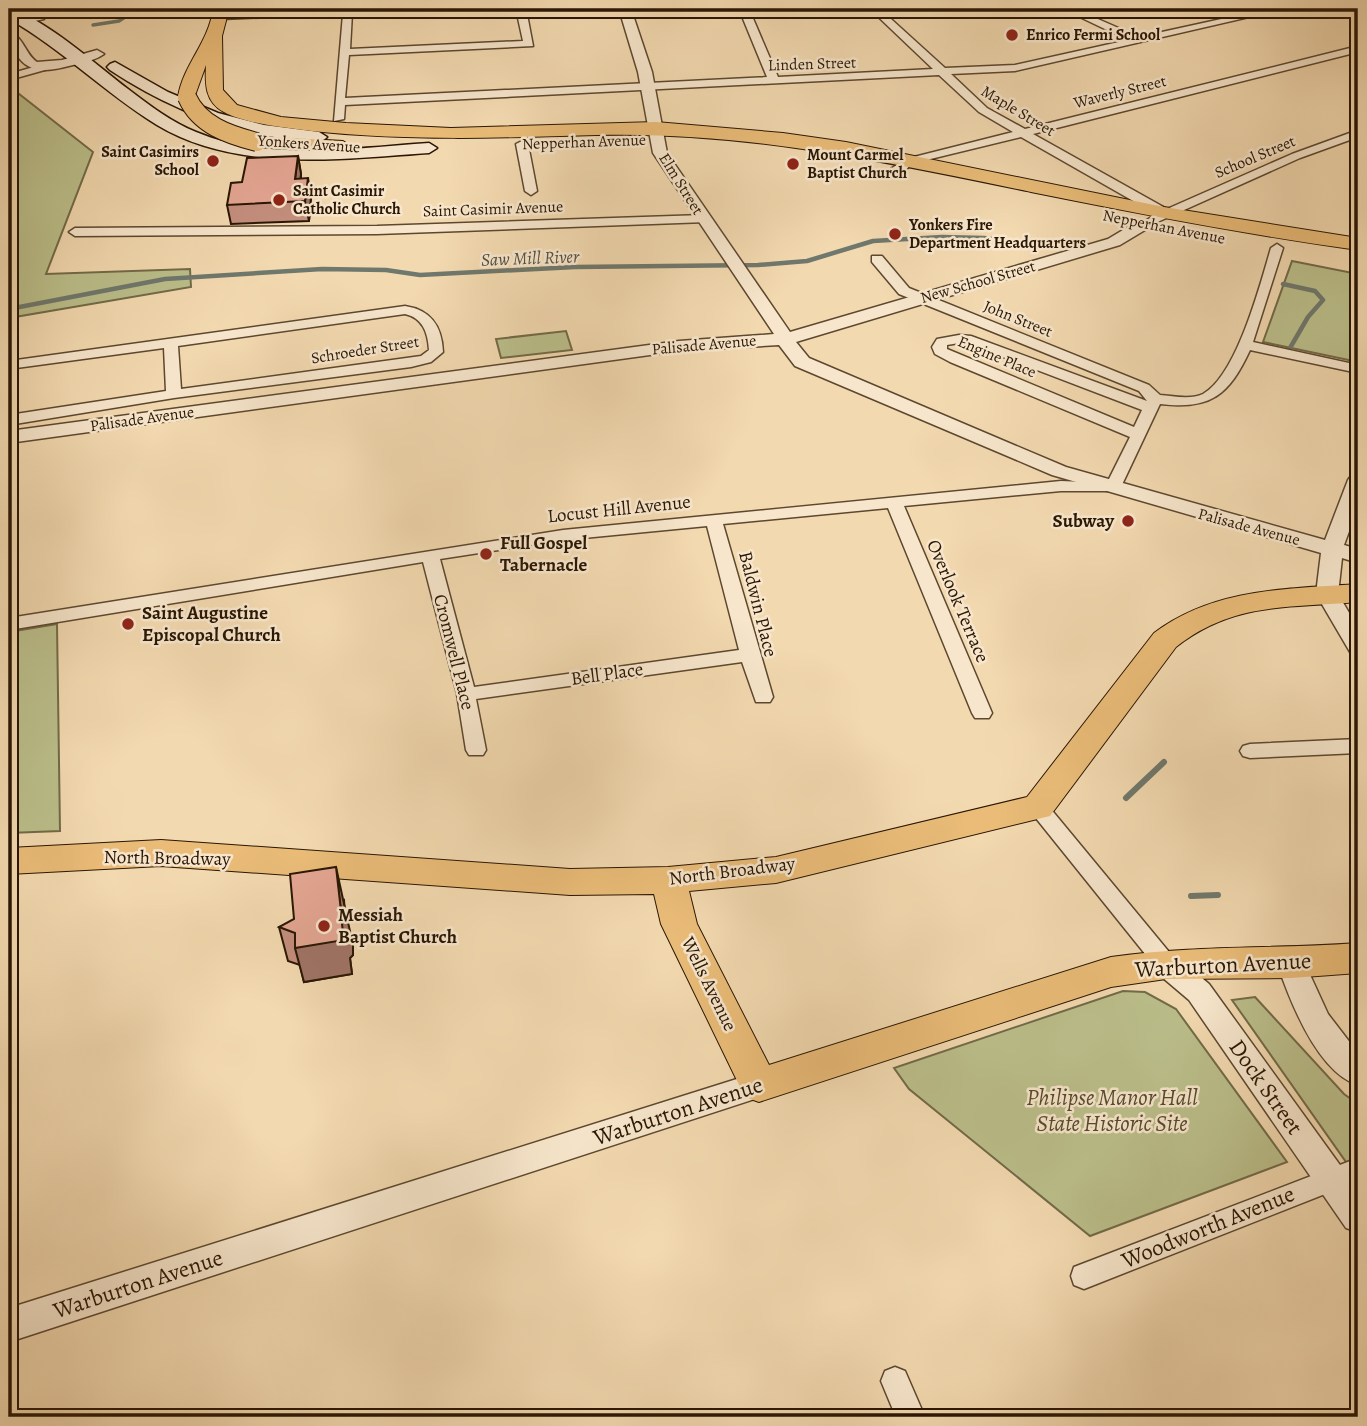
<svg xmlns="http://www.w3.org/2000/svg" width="1367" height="1426" font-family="Alegreya,serif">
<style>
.green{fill:#bbbf8b;stroke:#726a48;stroke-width:2}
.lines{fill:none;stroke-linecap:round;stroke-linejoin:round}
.stream-far2{stroke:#6f786d;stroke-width:3.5}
.stream-far1{stroke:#6f786d;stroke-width:4.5}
.stream{stroke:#6f786d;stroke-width:6}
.minor-casing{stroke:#5c472f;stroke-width:3}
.tertiary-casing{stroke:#5c472f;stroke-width:3}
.secondary-casing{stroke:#291604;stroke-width:3}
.primary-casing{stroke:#291604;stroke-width:2}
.minor{fill:#f7e6cc;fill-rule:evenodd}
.tertiary{fill:#f7e6cc;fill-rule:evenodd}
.secondary{fill:#f7e6cc;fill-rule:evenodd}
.primary{fill:#eabc78;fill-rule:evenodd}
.primary-bridge-casing{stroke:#291604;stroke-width:20;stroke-linecap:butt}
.primary-bridge{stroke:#eabc78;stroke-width:18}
.wall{fill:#c48f7e;stroke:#291604;stroke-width:2}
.shaded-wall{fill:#a07467;stroke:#291604;stroke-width:2}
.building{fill:#e4a693;stroke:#291604;stroke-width:2}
.poi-dot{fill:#8f2418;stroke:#f7e6cc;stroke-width:2.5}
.labels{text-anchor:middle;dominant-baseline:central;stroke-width:5;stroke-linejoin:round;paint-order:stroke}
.far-poi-label{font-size:16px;font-weight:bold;fill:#291604;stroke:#f7e6cc;text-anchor:start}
.far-street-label{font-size:16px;fill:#291604;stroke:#f7e6cc}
.far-water-label{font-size:18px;font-style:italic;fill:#524f41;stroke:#f7e6cc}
.street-label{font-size:19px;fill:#291604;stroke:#f7e6cc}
.poi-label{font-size:19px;font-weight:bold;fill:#291604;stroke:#f7e6cc;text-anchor:start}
.near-street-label{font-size:23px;fill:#291604;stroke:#f7e6cc}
.near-park-label{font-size:23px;font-style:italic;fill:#55492c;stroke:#f7e6cc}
</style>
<rect width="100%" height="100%" fill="#f3d9b0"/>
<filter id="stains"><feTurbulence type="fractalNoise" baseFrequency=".00286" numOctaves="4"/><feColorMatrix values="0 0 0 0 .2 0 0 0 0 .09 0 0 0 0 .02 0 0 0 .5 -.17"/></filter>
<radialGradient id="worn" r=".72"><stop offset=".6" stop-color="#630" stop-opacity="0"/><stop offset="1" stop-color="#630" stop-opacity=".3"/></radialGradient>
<path class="green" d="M9,86l84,66 -47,122 144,-5 1,18 -182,31z
M1292,261l66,13v88l-95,-20z
M566,331l6,19 -71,8 -5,-19z
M57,624l3,207 -51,2v-201z
M1123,991l22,1 31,17 111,153 -197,74 -181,-147 -15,-21z
M1255,997l89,97 14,10v75l-126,-179z"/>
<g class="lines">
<path class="stream-far2" d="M93,25l26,-4 9,-6v-6"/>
<path class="stream-far1" d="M1283,284l32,7 8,9 -15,17 -18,31
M9,309l156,-30 157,-10 64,1 34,5 155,-8 183,-2 49,-4 66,-20 69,-4 42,1 68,9"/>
<path class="stream" d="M1126,798l38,-36
M1191,896l27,-1"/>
<g class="minor-casing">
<path id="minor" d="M321,9h66l-5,3 -30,1 -2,36 173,-8 -7,-32h10l7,37 -184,9 -4,43 422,-21 -28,-68h10l29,68 155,-8 -63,-60h10l65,59 70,-3 113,-25 -65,-31h12l64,28 128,-28h17l-269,62 -64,3 36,34 38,21 333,-83v6l-325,82 134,75 125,-55 66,-24v7l-58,21 -147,66 -6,-4 9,-6 -135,-77 -107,26 -17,13h-8v-6l17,-11 107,-27 -34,-20 -40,-37 -594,30 -1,14 -10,2 9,-107 -122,5 -5,-3 5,-3z
M48,63l4,1v4l-43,12v-6z
M522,141l6,3 9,47 -6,4 -6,-4 -9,-47z
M703,215l6,4 -2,3 -330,12 -302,2 -6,-4 6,-4 302,-2z
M1277,244l6,4 -30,94 105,23v8l-108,-23c-21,45 -39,60 -90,54l-41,87h-58l-157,15 88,207 -3,5h-14l-3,-5 -84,-205 -165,16 50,173 -3,5h-14l-14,-40 -266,37 10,51 -3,5h-14l-3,-5 -9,-56 -34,-132 -414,68v-12l554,-88 498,-49 46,2 23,-46 -180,-75 -15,-8 -3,-7 5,-8 22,-4 12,1 176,65 -8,-10 -240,-97 -27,-32v-6h10l27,32 240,97 11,10c12,1 31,5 43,-1 34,-19 57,-109 68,-146zM959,343l10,1 173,66 -8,17 -187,-78v-4zM707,526l32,124 -265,37 -34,-128 123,-19z
M405,306c26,4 37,20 38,46l-12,10 -20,5 -237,31 -165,27v-10l157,-24 -2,-43 -155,21v-8zM405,314c18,4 23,19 24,36l-8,6 -240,33 -3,-43z
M1358,739v14l-108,5 -7,-2 -3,-5 3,-5 7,-2z
M1038,800l7,2 129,156 3,6 -3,6 -8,3 -8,-3 -127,-158 -3,-5 3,-5z
M1358,1158v23l-274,108 -10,-4 -3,-9 3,-9z
M895,1367l10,4 20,46h-29l-15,-36 4,-10z"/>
</g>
<g class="tertiary-casing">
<path id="tertiary" d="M619,9h12l21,63 15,81 123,179 318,-93 30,-18h12l2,3 -2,3 -30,18 -324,97 13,16 257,109 259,73 23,-60 3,-4 7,-2v33l-14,38 14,4v14l-16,-5 -4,36 20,34v27l-8,-3 -34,-58 5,-41 -269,-78 -257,-109 -16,-21 -100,6 -670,92v-12l670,-90 95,-7 -121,-181 -15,-81z
M40,12l6,4 -2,3 -35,8v-8z
M9,32c15,5 16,22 28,30l25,-2 35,-10 7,4c-8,6 -21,9 -31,11 -23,6 -45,11 -58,-13 -4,-7 -6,-11 -6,-20z
M1291,951l10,4 27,59 30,39v32c-41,-13 -68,-84 -81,-122l4,-8z
M1166,952l10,4 33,28 149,206v42l-12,-4 -157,-228 -33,-28 -4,-8 4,-8z
M759,1072l11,4 4,9 -4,9 -761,248v-34z"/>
</g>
<g class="secondary-casing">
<path id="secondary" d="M9,9c36,9 88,57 119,80 21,16 43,33 68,43 71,30 159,16 233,11l8,5 -8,5c-89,6 -192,20 -272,-28 -52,-32 -95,-76 -148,-106z
M115,62l53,30 50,21 46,12 55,7 8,5c-7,8 -20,4 -30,3 -68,-7 -131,-33 -187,-70l-3,-3 3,-3z"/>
</g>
<g class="primary-casing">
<path id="primary" d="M213,9h16l-7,27 1,54 14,15 44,12 65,6 105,5 205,-6 127,11 63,9 318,65 194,31v12c-109,-15 -218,-36 -327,-58 -144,-30 -287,-61 -435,-57 -95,3 -189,6 -284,-4 -23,-3 -67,-7 -88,-19 -19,-10 -19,-28 -18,-47l-13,36 -6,1 -9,-5c5,-32 31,-55 35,-88z
M257,136l86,5 9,6 -9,6 -93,-7 -2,-4 2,-4z
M1358,584v18c-69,6 -125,0 -182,45l-126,169 -274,67 -87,8 8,33 72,141 342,-108c82,-12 165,-8 247,-14v30l-67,5 -125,1 -55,8 -352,115 -14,-5 -84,-173 -7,-30 -84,1 -409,-29 -152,8v-26l152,-8 409,29 98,-2 108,-10 251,-60 127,-164c60,-45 132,-44 204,-49z"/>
</g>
<use href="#minor" class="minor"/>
<use href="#tertiary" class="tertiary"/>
<use href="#secondary" class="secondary"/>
<use href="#primary" class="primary"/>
<g class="primary-bridge-casing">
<path id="primary-bridge" d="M187,97c12,28 42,38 70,45"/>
</g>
<use href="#primary-bridge" class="primary-bridge"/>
</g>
<path class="wall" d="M298,156l3,18v4l10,19 -2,24 -78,3 -4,-19 15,-23z
M344,900l1,14 8,31v10l-3,3 2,16 -48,8 -4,-17 -12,-4 -9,-34z"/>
<path class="shaded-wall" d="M298,156l3,18 -3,24 -3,-19z
M308,178l3,19 -2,24 -4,-20z
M336,867l17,78v10l-3,3 2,16 -48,8 -9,-34 46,-37z"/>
<path class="building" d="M298,156l-3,23 13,-1 -3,23 -78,4 4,-22 11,-1 5,-24z
M336,867l5,44 4,1v9l-3,3 2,16 -49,8v-15l-16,-6 15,-8 -4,-45z"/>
<g class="poi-dot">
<circle cx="1012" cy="35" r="7"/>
<circle cx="213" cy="161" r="7"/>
<circle cx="793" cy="164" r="7"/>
<circle cx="279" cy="200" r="7"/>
<circle cx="895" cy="234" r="7"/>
<circle cx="1128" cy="521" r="7"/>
<circle cx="486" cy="554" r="7"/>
<circle cx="128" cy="624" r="7"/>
<circle cx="324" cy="926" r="7"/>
</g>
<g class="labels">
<g class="far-poi-label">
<text x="1026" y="35">Enrico Fermi School</text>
<text x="199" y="152" text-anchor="end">Saint Casimirs<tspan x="199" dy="18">School</tspan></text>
<text x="807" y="155">Mount Carmel<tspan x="807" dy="18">Baptist Church</tspan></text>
<text x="293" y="191">Saint Casimir<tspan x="293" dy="18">Catholic Church</tspan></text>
<text x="909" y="225">Yonkers Fire<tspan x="909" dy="18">Department Headquarters</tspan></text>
</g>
<g class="far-street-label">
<text transform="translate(812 64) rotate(-2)">Linden Street</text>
<text transform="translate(1120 92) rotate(-14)">Waverly Street</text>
<text transform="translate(1018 111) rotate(31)">Maple Street</text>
<text transform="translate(584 142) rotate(-2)">Nepperhan Avenue</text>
<text transform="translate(309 144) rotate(4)">Yonkers Avenue</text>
<text transform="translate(1255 157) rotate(-23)">School Street</text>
<text transform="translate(681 184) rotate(58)">Elm Street</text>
<text transform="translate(493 209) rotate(-2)">Saint Casimir Avenue</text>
<text transform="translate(1164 227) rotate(11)">Nepperhan Avenue</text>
<text transform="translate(978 282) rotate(-16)">New School Street</text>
<text transform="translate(1018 319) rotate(22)">John Street</text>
<text transform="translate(704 345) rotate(-5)">Palisade Avenue</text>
<text transform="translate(365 350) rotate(-9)">Schroeder Street</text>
<text transform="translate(997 357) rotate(23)">Engine Place</text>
<text transform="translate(142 419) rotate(-8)">Palisade Avenue</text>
<text transform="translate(1249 527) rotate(15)">Palisade Avenue</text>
</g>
<g class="far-water-label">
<text transform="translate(530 258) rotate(-2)">Saw Mill River</text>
</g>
<g class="street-label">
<text transform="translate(619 509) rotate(-6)">Locust Hill Avenue</text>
<text transform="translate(958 601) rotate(67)">Overlook Terrace</text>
<text transform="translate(758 604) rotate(76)">Baldwin Place</text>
<text transform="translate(454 652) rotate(76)">Cromwell Place</text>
<text transform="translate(607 674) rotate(-8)">Bell Place</text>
<text transform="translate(167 858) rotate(1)">North Broadway</text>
<text transform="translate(732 871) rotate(-7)">North Broadway</text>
<text transform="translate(709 984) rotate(64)">Wells Avenue</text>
</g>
<g class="poi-label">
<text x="1114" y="521" text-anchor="end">Subway</text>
<text x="500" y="543">Full Gospel<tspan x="500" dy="22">Tabernacle</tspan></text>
<text x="142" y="613">Saint Augustine<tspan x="142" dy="22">Episcopal Church</tspan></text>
<text x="338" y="915">Messiah<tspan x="338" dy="22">Baptist Church</tspan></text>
</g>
<g class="near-street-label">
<text transform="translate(1223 965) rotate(-3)">Warburton Avenue</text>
<text transform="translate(1266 1087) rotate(55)">Dock Street</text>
<text transform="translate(678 1111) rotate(-18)">Warburton Avenue</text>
<text transform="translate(1208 1227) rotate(-22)">Woodworth Avenue</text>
<text transform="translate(138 1284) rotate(-18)">Warburton Avenue</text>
</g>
<g class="near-park-label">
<text x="1112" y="1097">Philipse Manor Hall<tspan x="1112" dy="26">State Historic Site</tspan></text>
</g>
</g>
<rect width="1367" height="1426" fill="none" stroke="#f3d9b0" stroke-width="35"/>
<rect x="10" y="10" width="1346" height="1405" fill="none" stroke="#291604" stroke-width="3.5"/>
<rect x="18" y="18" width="1332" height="1391" fill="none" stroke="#291604" stroke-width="2"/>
<rect width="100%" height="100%" filter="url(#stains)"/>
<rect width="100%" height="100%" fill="url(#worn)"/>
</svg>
